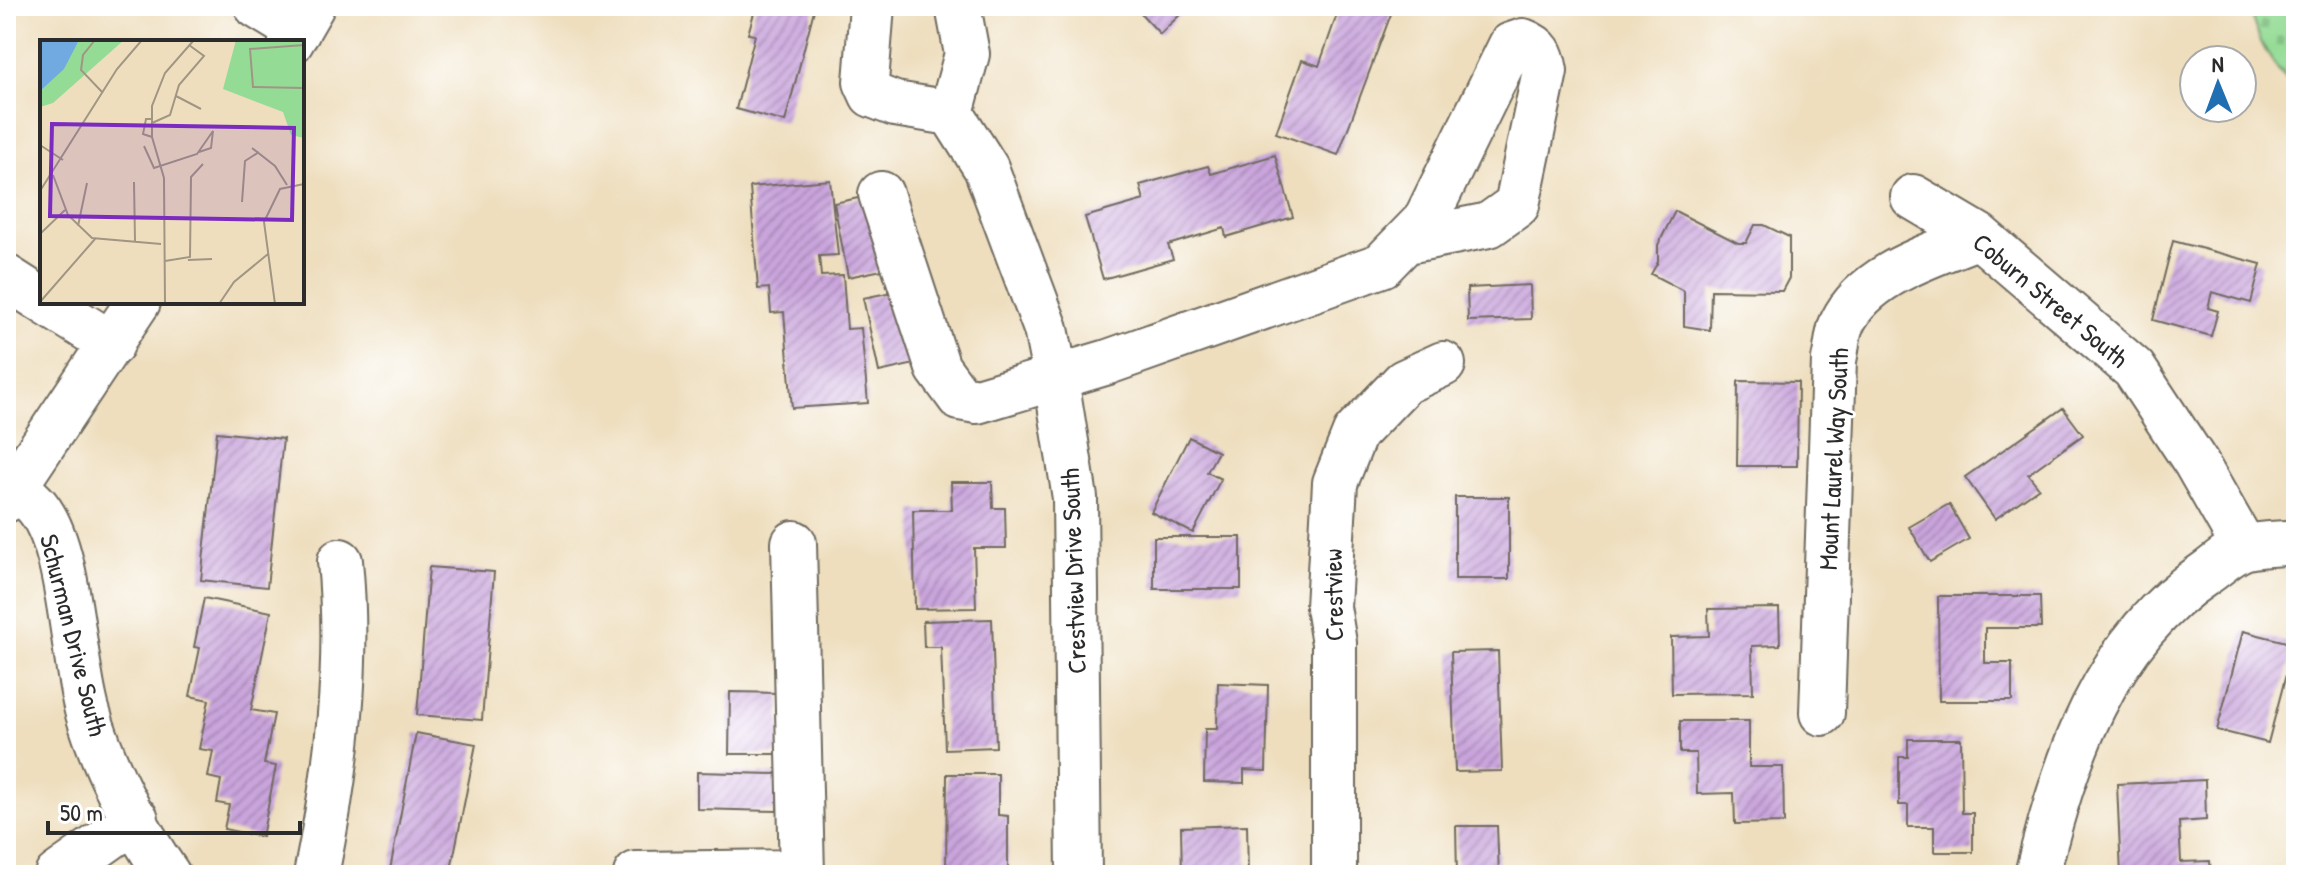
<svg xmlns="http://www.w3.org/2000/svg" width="2302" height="881" font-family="'Patrick Hand',sans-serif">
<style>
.cemetery{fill:url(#cemetery-stones);stroke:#608360;stroke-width:2}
.building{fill:url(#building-hatch)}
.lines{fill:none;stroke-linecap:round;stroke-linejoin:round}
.minor-casing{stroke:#6f6a5e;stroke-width:48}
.major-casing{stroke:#6f6a5e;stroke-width:48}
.minor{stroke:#fff;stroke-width:44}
.major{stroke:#fff;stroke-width:44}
.labels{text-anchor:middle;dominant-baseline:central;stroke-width:6;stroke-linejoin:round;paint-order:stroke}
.street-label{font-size:26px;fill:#2b2b2b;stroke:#fff}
.inset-road{fill:none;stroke:#a09683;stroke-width:2}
.view{fill:#7b2cbf;fill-opacity:0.15;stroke:#7b2cbf;stroke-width:4}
.inset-edge{fill:none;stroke:#2b2b2b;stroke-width:4}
</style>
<defs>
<pattern id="cemetery-stones" width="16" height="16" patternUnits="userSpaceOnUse" patternTransform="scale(2)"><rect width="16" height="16" fill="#94db95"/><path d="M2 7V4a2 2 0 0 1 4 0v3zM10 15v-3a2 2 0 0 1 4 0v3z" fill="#80bc81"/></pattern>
<pattern id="building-hatch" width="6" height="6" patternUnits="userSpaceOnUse" patternTransform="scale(2)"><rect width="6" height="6" fill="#caa5dd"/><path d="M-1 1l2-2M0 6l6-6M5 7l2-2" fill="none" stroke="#a487b3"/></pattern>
</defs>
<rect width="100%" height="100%" fill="#fff"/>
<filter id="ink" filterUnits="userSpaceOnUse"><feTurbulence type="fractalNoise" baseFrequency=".0125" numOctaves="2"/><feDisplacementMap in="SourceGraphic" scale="16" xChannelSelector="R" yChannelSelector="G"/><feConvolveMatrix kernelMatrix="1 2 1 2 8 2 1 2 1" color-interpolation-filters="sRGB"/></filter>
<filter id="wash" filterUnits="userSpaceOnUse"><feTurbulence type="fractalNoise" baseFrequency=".006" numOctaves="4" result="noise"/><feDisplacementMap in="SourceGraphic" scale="32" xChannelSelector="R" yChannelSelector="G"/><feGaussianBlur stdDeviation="1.8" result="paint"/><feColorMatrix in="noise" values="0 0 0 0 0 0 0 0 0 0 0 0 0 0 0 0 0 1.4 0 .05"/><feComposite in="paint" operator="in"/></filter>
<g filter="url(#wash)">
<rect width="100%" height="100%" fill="#eedebe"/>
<path class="cemetery" d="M2249,6h47v83c-24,-22 -40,-51 -47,-83z"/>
<g id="blocks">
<path class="building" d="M756,6h59l-30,116 -49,-13 19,-74 -7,-1z
M1134,6h55l-29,28z
M1340,6h54l-56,149 -62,-22 26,-73 17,6z
M1275,155l18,62 -67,20 -2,-9 -56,17 5,14 -70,20 -18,-62 59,-17 -4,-15 68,-19 3,8z
M830,180l8,75 -19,1 2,20 22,-1 4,54 14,-1 7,75 -76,5 -8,-96 -13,1 -2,-25 -11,1 -8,-102z
M873,195l14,74 -39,8 -14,-74z
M1675,211l63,32h8l9,-18h9l25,12v41l-7,13 -71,-1 -1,40 -26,-4v-35l-33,-17 7,-12v-17z
M2173,241l88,23 -10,39 -39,-11 -4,16 10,3 -7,25 -58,-16z
M1530,285l1,34 -63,2 -1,-33z
M903,290l16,73 -40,9 -16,-74z
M1738,381l60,1 -1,84h-60z
M2063,408l20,27 -55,39 11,14 -44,31 -30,-42z
M217,432l66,7 -16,148 -66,-7z
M1189,437l29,15 -11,20 14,7 -28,54 -42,-21z
M951,482h41l1,26h12l1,40h-32l2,60 -61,1 -2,-99h39z
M1455,497h54v82h-54z
M1949,504l20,35 -39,23 -21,-35z
M1154,537h87v52h-87z
M429,567l65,5 -12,148 -65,-5z
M1938,596h102l1,32h-56v35h27v38h-73z
M204,598l67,14 -20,98 23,4 -10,50 12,2 -14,71 -38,-8 5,-24 -12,-2 4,-23 -13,-3 5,-26 -14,-2 10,-49 -19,-4 10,-48 -6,-1z
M1779,608l1,37 -28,1 1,47 -81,1 -1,-57 38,-1 -1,-27z
M992,619l4,128 -51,2 -4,-102h-17l-1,-26z
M2243,631l51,13 -26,99 -51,-13z
M1498,651l4,120 -47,1 -4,-120z
M1218,683l50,2 -2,86 -22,-1v13l-40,-1 1,-53h12z
M730,692l50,1v61h-51z
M1680,721h69v46h34l1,56 -49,1 -1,-31 -37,1 -1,-41h-16z
M416,733l60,11 -26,131h-61z
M1908,739h53l1,74h11v39h-39v-25h-26v-22h-9v-48h9z
M697,772l81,2 -1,37 -80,-2z
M947,774h51v41l10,1v59h-62z
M2205,780l1,40 -27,2 2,40 29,-1 1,14h-90l-4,-91z
M1247,825l1,50h-66l-1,-48z
M1456,826h41l2,49h-42z"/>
</g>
</g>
<g filter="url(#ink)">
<use href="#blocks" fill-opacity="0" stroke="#6f6a5e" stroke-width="2"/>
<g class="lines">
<g class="minor-casing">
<path id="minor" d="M257,6l41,25
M872,6l-6,76 6,13 23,9 56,9
M951,113l35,55 60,161 10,50 19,119 4,377
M951,113l16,-59 -9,-48
M881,194l57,174 22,30 17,3 131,-39 274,-97 43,-44 86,-176 12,-4c16,6 19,13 22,30l-28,134 -28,20 -81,16
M1913,197l66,39 155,133 62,94 48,84
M6,277l36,23
M45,302l67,42
M16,487c7,7 16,13 22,21 33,42 34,148 49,202 14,51 50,122 81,165
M794,543l8,332
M1822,713l12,-353c3,-11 3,-27 8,-37 24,-50 91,-68 137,-87
M636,874l166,-2
M57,875l79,-56
M316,875c21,-104 34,-208 24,-314
M1334,875v-232l-6,-36 7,-124 20,-50 49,-51 39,-18
M2037,875c27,-114 67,-234 169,-302 12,-8 27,-23 41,-26 16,-4 33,-3 49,-5"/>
</g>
<g class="major-casing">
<path id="major" d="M291,42l21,-36
M6,500l132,-198"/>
</g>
<use href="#minor" class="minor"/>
<use href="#major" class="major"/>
</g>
</g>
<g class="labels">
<g class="street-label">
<text transform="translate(2051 300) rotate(40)">Coburn Street South</text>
<text transform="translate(1833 459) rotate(-87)">Mount Laurel Way South</text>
<text transform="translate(1073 571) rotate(-92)">Crestview Drive South</text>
<text transform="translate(1333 595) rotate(-91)">Crestview</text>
<text transform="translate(74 635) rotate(76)">Schurman Drive South</text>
</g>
</g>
<g transform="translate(40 40)">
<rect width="264" height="264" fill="#eedebe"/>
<path d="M196,0h68v98l-13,-3 -8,-23 -60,-23z" fill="#94db95"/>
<path d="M0,0h84l-71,63 -13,4z" fill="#94db95"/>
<path d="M0,0h39l-15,29 -24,22z" fill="#70aae0"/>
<path class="inset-road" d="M55,0l-12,15 -2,15 22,23M264,5l-54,4 3,38 51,1M136,56l25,13M112,83l18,-8 9,-30 25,-29 -15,-11M112,97l-9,-3 3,-15h6M0,105l23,15M104,106l10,22 43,-14 16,-23 -2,17 -12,4M212,108l23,18 12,19M13,135l15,40 24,23 69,6M94,142l1,59M0,151l77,-122 25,-29M202,162l3,-41 14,-9M38,186l9,-43M0,194l25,-24M148,220l24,-1M125,221l25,-4 1,-80 12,-13M0,262l55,-63M125,264l-1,-126 -12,-41v-31l13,-33 29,-33M179,264l15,-22 34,-28M235,264l-11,-82 16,-33 24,-5"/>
<path class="view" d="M12,84l242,4 -2,92 -242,-4z"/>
<rect width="264" height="264" class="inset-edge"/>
</g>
<rect width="2302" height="881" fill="none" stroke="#fff" stroke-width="32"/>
<g transform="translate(2218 84) rotate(359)"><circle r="38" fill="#ffffff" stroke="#aaaaaa" stroke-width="2"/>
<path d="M0-6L14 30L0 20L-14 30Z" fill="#1f6fb2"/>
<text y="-12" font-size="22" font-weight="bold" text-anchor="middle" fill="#2b2b2b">N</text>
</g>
<path d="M48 821v12h252v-12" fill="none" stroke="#2b2b2b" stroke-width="4"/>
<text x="60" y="821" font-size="24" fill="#2b2b2b" stroke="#ffffff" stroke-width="6" paint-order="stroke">50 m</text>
</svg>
